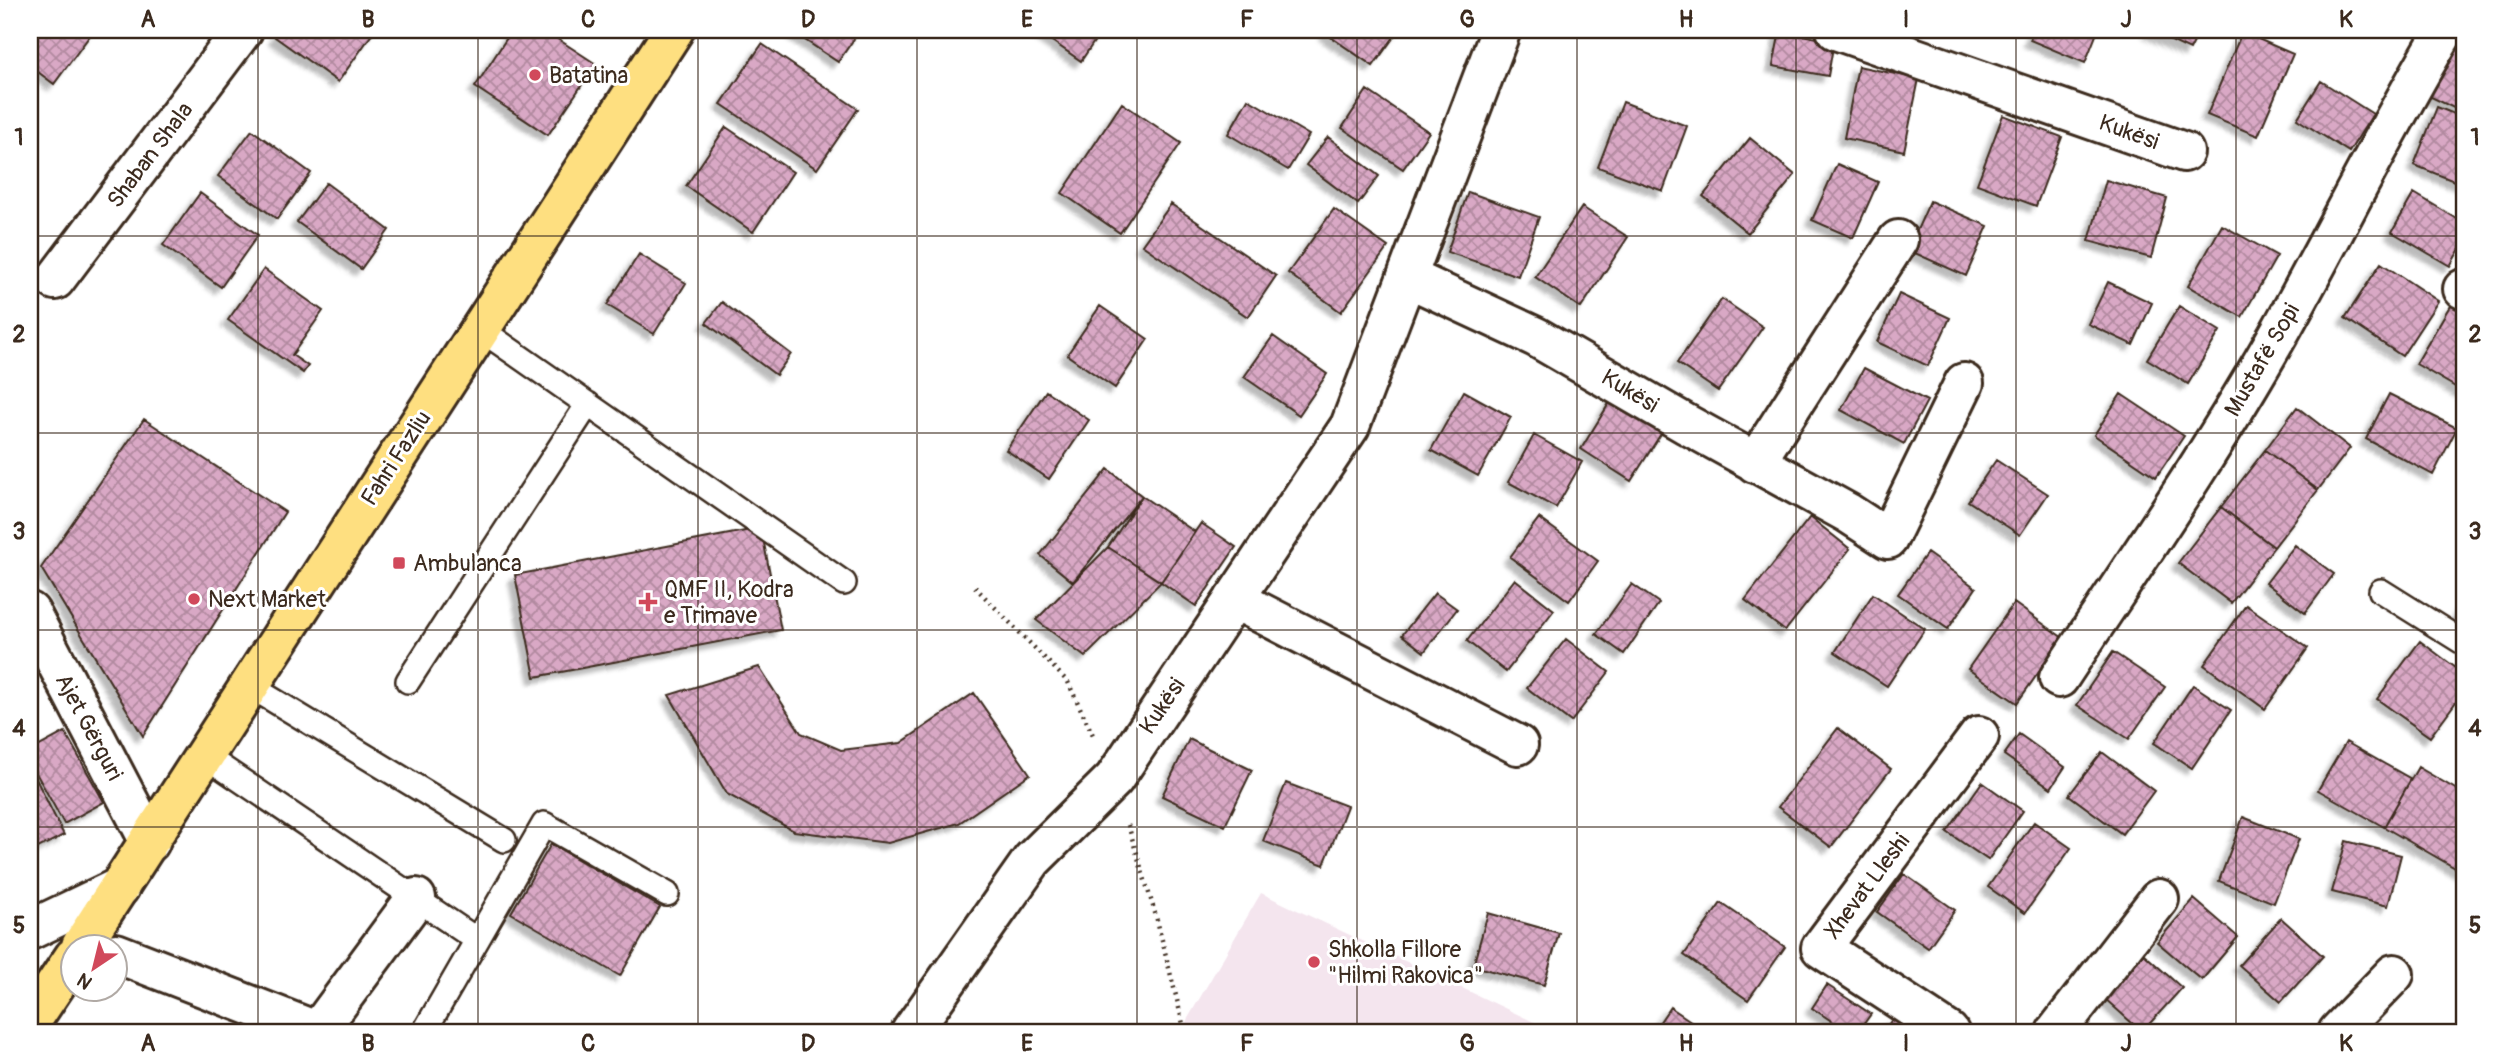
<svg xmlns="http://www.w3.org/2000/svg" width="2494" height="1062" font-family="Pangolin,sans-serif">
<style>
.built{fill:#f4e5ee}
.building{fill:url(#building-cross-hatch);stroke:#3b2a1e;stroke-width:2;filter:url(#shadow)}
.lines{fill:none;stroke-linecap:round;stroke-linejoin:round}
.service-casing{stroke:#3b2a1e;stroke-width:28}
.minor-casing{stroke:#3b2a1e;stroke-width:44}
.tertiary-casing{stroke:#3b2a1e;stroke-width:44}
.primary-casing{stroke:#3b2a1e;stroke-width:44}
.path{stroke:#3b2a1e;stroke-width:4.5;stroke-dasharray:2 5;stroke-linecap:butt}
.service{stroke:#fff;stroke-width:23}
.minor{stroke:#fff;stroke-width:38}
.tertiary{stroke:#fff;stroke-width:38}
.primary{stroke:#fedf80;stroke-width:38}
.grid{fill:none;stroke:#3b2a1e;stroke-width:2;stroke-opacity:0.55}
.poi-dot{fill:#d1495b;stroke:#fff;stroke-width:2.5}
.labels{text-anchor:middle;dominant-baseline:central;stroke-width:6;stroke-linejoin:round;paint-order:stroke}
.poi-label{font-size:23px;fill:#3b2a1e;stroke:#fff;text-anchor:start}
.street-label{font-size:23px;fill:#3b2a1e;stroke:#fff}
.neatline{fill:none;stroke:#3b2a1e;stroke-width:2.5}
.grid-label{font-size:23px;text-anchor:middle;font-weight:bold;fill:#3b2a1e}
</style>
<defs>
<pattern id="building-cross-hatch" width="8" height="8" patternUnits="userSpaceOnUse" patternTransform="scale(1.75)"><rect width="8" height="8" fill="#d9a8c5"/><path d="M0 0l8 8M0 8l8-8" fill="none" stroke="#b1899f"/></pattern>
<filter id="shadow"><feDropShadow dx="-6" dy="6" stdDeviation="2" flood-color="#0004"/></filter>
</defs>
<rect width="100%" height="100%" fill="#fff"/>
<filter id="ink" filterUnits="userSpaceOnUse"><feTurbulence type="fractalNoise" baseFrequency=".0143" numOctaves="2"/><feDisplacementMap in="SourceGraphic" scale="14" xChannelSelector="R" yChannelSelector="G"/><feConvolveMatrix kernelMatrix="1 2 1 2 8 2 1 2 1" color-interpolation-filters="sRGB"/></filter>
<g filter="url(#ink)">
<path class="built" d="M1261,893l294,139h-375z"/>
<path class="building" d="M30,30h64l-40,54 -24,-18z
M280,30h95l-37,52 -63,-45z
M512,30h32l52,34 -48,71 -73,-48z
M790,30h70l-22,32z
M1036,30h66l-21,31z
M1328,30h71l-26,36 -48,-33z
M2034,30h64l-13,33 -55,-23z
M2148,30h52l-10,20z
M1780,31l54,10 -6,35 -55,-10z
M2242,32l51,22 -35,82 -51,-21z
M762,44l96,65 -41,60 -96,-65z
M2451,44l13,6v63l-37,-18z
M1858,66l61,13 -15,72 -60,-13z
M2321,81l52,33 -24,38 -52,-33z
M1367,90l62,42 -26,37 -61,-41z
M1248,99l61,36 -21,35 -60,-36z
M1623,102l64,24 -24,65 -65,-24z
M1122,103l59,40 -61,90 -58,-40z
M2437,107l27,11v67l-50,-20z
M2003,115l59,22 -26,69 -59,-22z
M726,127l67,45 -40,60 -67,-46z
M252,130l59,43 -34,46 -59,-43z
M1328,137l51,39 -21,28 -52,-39z
M1750,138l45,37 -47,58 -45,-37z
M1837,164l41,18 -25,56 -41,-18z
M2106,180l61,18 -16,60 -62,-17z
M326,183l63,47 -28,39 -64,-47z
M1468,192l71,25 -21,59 -71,-24z
M200,193l58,42 -37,52 -58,-42z
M2414,193l50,30v19l-14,24 -58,-34z
M1930,201l58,25 -22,50 -58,-26z
M1171,204l105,72 -28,41 -106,-72z
M1582,207l46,30 -47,71 -46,-31z
M1334,209l54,38 -47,65 -53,-39z
M2222,225l55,31 -35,61 -54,-31z
M639,254l47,29 -32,51 -47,-29z
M2381,263l57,38 -36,55 -57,-38z
M264,269l59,42 -31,44 16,11 -5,7 -75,-53z
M2108,282l44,21 -19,42 -45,-21z
M1899,294l51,24 -22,48 -51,-24z
M1722,299l41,28 -45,64 -41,-28z
M722,302l69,52 -15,21 -70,-52z
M2451,304l13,8v80l-48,-28z
M1100,306l48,33 -33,49 -48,-33z
M2179,306l41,25 -32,53 -41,-25z
M1273,336l54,38 -28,41 -55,-38z
M1864,368l63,33 -23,43 -63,-34z
M1046,391l43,29 -40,59 -43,-29z
M1464,391l47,26 -33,59 -47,-26z
M2121,394l63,42 -28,41 -62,-42z
M2389,394l68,34 -24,47 -67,-36z
M1613,397l51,32 -33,52 -50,-32z
M2297,407l53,41 -32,42 -53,-40z
M144,419l141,93 -142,224 -102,-168z
M1534,435l48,27 -26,46 -48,-26z
M2265,450l53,40 -44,57 -53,-40z
M1996,460l52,34 -28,41 -52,-34z
M1108,469l34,27 -69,86 -33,-27z
M1142,496l53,36 -34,50 -53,-35z
M2221,507l53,40 -43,56 -53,-40z
M1810,517l40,32 -65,82 -40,-31z
M1539,518l59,43 -29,40 -59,-44z
M1201,523l35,24 -40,59 -35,-24z
M761,528l20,102 -246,47 -20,-102z
M2295,545l39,29 -29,39 -39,-30z
M1108,547l53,35 -76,75 -49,-37z
M1927,553l49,35 -28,41 -50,-35z
M1515,579l39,31 -48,62 -39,-31z
M1632,584l27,19 -35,51 -28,-20z
M1435,593l22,16 -33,43 -22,-17z
M1873,594l52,35 -38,57 -52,-34z
M2464,602v17l-7,-4z
M2014,603l49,35 -46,65 -49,-34z
M2246,605l62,43 -43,61 -61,-44z
M1566,639l43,33 -38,50 -44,-34z
M2420,641l44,33v17l-34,46 -53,-38z
M2113,652l52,35 -36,52 -52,-34z
M759,667l42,66 40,17 60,-7 73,-50 56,81 -71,49 -71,20 -94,-12 -67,-37 -58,-99z
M2193,685l38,25 -39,58 -38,-25z
M1838,728l53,41 -60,78 -53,-40z
M65,732l39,70 -40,22 -34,-62v-11z
M2019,734l46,33 -14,21 -47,-33z
M1189,739l63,31 -27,56 -63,-30z
M2346,742l65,37 -27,48 -66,-37z
M2102,752l52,39 -32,43 -53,-39z
M30,767l34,68 -34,17z
M2418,767l46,27v79l-80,-46z
M1982,782l41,29 -35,49 -41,-28z
M1286,783l61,23 -23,59 -61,-24z
M2243,817l56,22 -25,64 -55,-22z
M2034,822l37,26 -46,65 -37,-26z
M2346,841l55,14 -13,51 -56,-14z
M551,844l109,63 -40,69 -109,-63z
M1904,874l51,36 -27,38 -51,-36z
M2194,899l44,38 -36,43 -45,-38z
M1721,903l64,44 -37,53 -64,-45z
M1488,913l71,20 -15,52 -71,-19z
M2281,918l42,38 -42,46 -42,-37z
M2144,954l38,34 -40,44 -38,-34z
M1827,985l44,29 -13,18h-10l-36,-24z
M1670,1007l37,25h-54z
M1893,1018l19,14h-29z"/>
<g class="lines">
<g class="service-casing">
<path id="service" d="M480,329l364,254
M2381,591l83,52
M408,681l180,-277
M250,686l254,154
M205,756l272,184
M424,1032l120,-208 123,70"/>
</g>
<g class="minor-casing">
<path id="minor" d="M1836,30l348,122
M1407,277l129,60 150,87 162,89 40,26 76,-156
M55,280l188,-250
M2463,289h1
M1755,463l143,-223
M1234,599l284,146
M30,612l120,230
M2059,678c76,-115 155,-229 223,-350 55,-99 105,-201 163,-298
M116,953l200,78
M317,1032l99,-134
M911,1032l121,-172 82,-81 236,-353 151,-396
M1949,1032l-128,-84 158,-212
M2056,1032l103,-133
M2338,1032l56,-58"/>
</g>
<g class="tertiary-casing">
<path id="tertiary" d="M30,930l90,-43"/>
</g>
<g class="primary-casing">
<path id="primary" d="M81,946l593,-916
M30,1023l44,-66"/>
</g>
<path class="path" d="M975,587l93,95 25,53
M1128,825l28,91 29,116"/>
<use href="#service" class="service"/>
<use href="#minor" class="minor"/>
<use href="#tertiary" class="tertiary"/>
<use href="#primary" class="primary"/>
</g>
</g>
<path class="grid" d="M258,30v1002M478,30v1002M698,30v1002M917,30v1002M1137,30v1002M1357,30v1002M1577,30v1002M1796,30v1002M2016,30v1002M2236,30v1002M30,236h2434M30,433h2434M30,630h2434M30,827h2434"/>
<g class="poi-dot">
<circle cx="535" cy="75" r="7"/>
<rect x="392" y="556" width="14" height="14" rx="3.5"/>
<circle cx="194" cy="599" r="7"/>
<path d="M644.5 591.5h7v7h7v7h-7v7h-7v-7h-7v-7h7z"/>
<circle cx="1314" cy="962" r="7"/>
</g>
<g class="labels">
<g class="poi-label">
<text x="549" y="75">Batatina</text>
<text x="413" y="563">Ambulanca</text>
<text x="664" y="589">QMF II, Kodra<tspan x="664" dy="26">e Trimave</tspan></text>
<text x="208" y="599">Next Market</text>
<text x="1328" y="949">Shkolla Fillore<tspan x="1328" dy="26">"Hilmi Rakovica"</tspan></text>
</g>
<g class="street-label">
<text transform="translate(2129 132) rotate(20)">Kukësi</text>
<text transform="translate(150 155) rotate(-53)">Shaban Shala</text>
<text transform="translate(2262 360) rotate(-60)">Mustafë Sopi</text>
<text transform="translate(1630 391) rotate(31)">Kukësi</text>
<text transform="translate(396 458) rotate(-57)">Fahri Fazliu</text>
<text transform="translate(1162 706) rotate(-56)">Kukësi</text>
<text transform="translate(89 727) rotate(62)">Ajet Gërguri</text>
<text transform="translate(1867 886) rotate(-53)">Xhevat Lleshi</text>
</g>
</g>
<rect width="2494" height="1062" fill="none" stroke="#fff" stroke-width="77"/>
<g transform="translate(94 968) rotate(215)"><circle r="33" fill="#ffffff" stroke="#b1aaa5" stroke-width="2"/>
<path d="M0-5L12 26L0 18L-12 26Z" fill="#d1495b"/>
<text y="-10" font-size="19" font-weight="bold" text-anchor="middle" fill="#3b2a1e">N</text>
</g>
<rect x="38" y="38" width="2418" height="986" class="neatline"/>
<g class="grid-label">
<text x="148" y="27">A</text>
<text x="368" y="27">B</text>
<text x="588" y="27">C</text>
<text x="808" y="27">D</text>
<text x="1027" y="27">E</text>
<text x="1247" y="27">F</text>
<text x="1467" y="27">G</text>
<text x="1686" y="27">H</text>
<text x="1906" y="27">I</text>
<text x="2126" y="27">J</text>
<text x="2346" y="27">K</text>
<text x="19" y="145">1</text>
<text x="2475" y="145">1</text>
<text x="19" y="342">2</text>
<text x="2475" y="342">2</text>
<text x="19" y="539">3</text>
<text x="2475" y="539">3</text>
<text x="19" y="736">4</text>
<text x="2475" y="736">4</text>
<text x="19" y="933">5</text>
<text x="2475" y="933">5</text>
<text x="148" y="1051">A</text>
<text x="368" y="1051">B</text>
<text x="588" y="1051">C</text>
<text x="808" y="1051">D</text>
<text x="1027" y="1051">E</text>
<text x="1247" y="1051">F</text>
<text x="1467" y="1051">G</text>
<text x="1686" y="1051">H</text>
<text x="1906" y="1051">I</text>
<text x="2126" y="1051">J</text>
<text x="2346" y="1051">K</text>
</g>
</svg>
